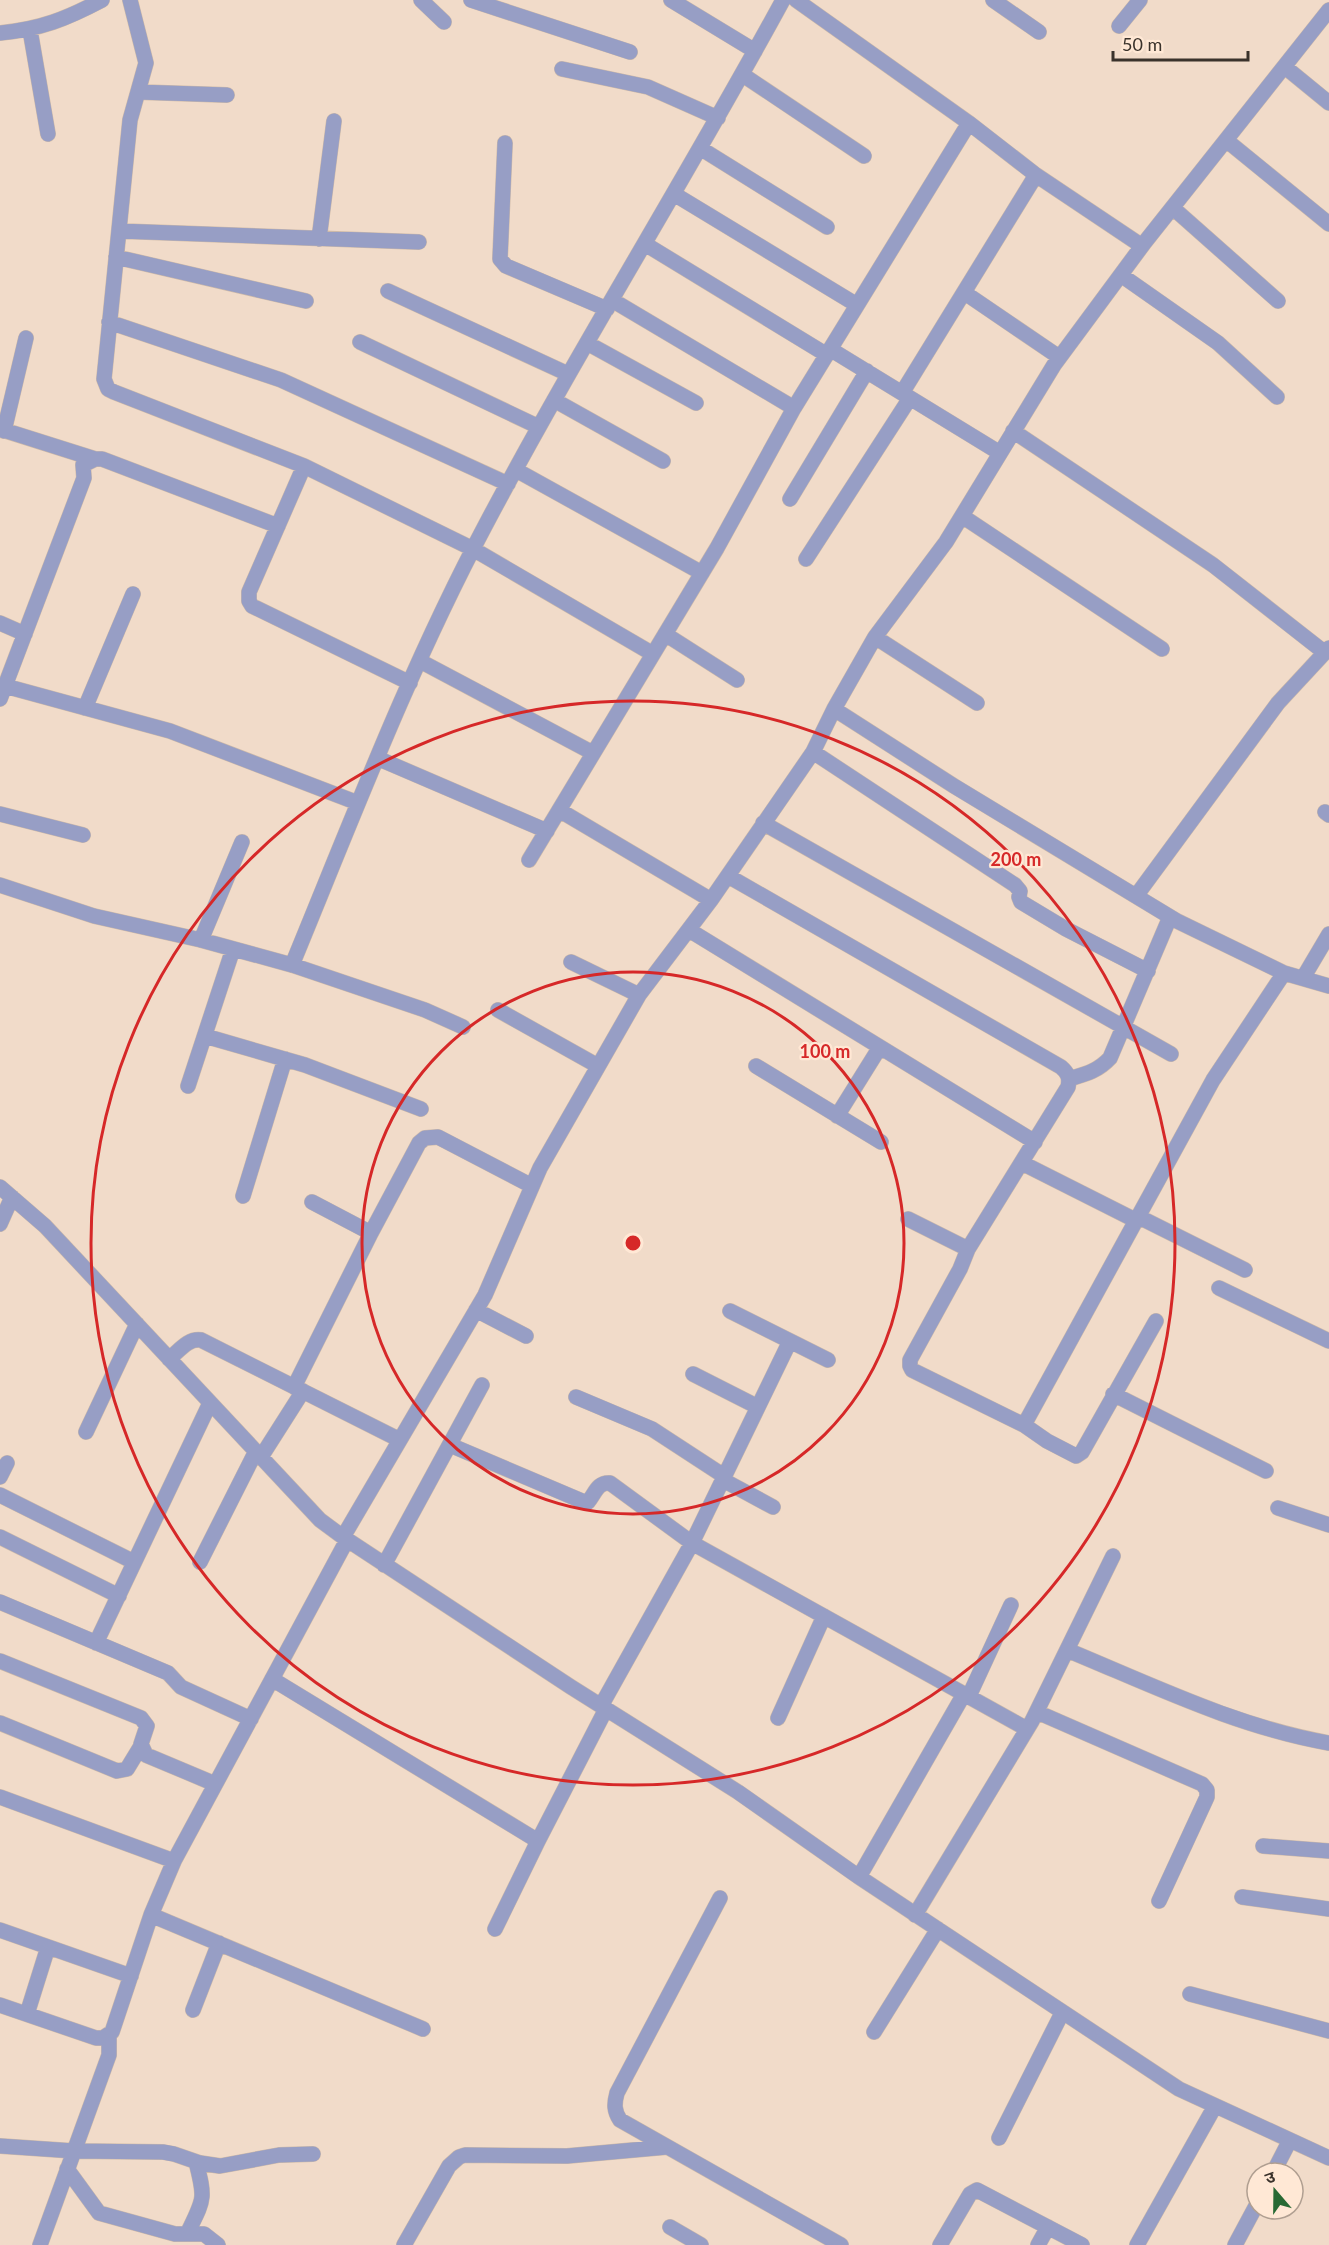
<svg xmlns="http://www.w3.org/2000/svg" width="1329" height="2245" font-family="Lato,'Noto Sans Devanagari',sans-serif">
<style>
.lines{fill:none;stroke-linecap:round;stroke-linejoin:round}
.minor-casing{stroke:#ccb9a9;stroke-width:16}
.minor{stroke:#979ec5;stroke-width:15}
.ring{fill:none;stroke:#d62828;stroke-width:3}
.centre{fill:#d62828;stroke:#ffe8d5;stroke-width:3}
.ring-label{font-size:18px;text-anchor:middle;font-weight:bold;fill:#d62828;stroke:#ffe8d5;stroke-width:4.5;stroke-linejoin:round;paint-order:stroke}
</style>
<rect width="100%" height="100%" fill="#f1dbc9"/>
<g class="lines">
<g class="minor-casing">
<path id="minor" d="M130,0l16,63 -16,57 -26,259 4,10 6,3 190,74 169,83 180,105
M421,0l23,22
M471,0l159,52
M671,0l84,51
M796,0l173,123 67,52 106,71
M993,0l46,32
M1119,26l21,-26
M30,30l18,104
M0,33c41,-4 66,-14 102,-33
M1285,67l44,36
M562,69l86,18 70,31
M743,75l121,81
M138,92l89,3
M1226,140l103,84
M505,143l-5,116 6,7 101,43
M700,148l127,79
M674,194l183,111
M1173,208l105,93
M119,231l300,11
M319,239l15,-118
M645,244l182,111
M116,257l190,44
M1121,275l97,68 59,54
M388,291l180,83
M965,293l94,64
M612,300l182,108
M109,322l172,58 227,104
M360,342l179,85
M587,343l109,60
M830,349l170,104
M902,393l134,-218
M554,400l109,61
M0,429l95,30 -12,6 1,13 -84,221
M4,431l22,-93
M1013,431l200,134 111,87
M95,459h7l176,67
M304,466l-55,126v9l3,5 158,77
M516,470l186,103
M790,499l77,-128
M962,516l200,133
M806,559l104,-161
M0,623l25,11
M665,634l72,46
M875,637l102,66
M420,661l173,92
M5,686l165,45 188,72
M85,708l48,-114
M834,709l120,77 223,135 107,52 45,13
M813,752l202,133 5,6 -1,6 2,5 45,27 82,42
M377,758l170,73
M559,810l152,90
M1325,812l4,3
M0,814l83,21
M763,823l408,231
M529,860l188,-312 77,-140 175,-285
M728,876l333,191c7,6 9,11 7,20l-100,162 -8,20 -50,91v6l2,4 112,55 23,16 29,15 6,-4 74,-131
M0,885l94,31 107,24 91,25 133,45 38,17
M1136,896l142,-193 51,-55
M689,930l346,212
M201,940l41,-98
M571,962l68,33
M292,965c61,-148 118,-298 193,-439 94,-178 202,-349 298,-526
M1303,978l26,-44
M498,1010l100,56
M205,1036l100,29 116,44
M756,1066l125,76
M1069,1079c17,-5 29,-8 41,-21l60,-141
M188,1086l45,-137
M837,1116l43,-69
M1022,1163l115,58
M0,1187l45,39 275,294 23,17 228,150 167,105 121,85 320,212 150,69
M243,1196l42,-137
M312,1202l59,31
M1139,1217l106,53
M908,1219l60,30
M0,1224l12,-27
M1219,1288l110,53
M476,1310l50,26
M730,1311l98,49
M169,1359c10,-8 19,-21 32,-19l199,100
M693,1374l65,33
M294,1387l77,-154 48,-90 6,-5 13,-1 94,49
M1113,1394l153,77
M576,1397l76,32 72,47
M1024,1425l189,-345 71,-107
M86,1432l51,-108
M450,1445l132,56 6,1c7,-8 9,-20 22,-19l82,60 335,186
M261,1457l42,-66
M0,1477l7,-14
M723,1480l50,27
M0,1495l134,67
M1278,1508l51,17
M0,1537l119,59
M343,1537l142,-242 55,-127 99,-173 72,-95 102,-148 21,-43 41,-72 71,-95 108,-177 91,-123 184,-232
M200,1562l56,-111
M384,1565l98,-180
M0,1602l168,71 13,14 70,32
M96,1643l114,-240
M1067,1650c85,35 170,77 262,93
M0,1661l141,57 6,8 -6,18 5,11 69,29
M272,1679l266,162
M969,1696l42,-91
M601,1706l91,-163 98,-202
M1037,1712l165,72 5,6v7l-48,104
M778,1718l46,-102
M0,1723l117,48 10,-2 14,-23
M0,1797l174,64
M1263,1846l66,5
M859,1877l105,-183
M1242,1897l87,12
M720,1898l-103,195c-3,11 -3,18 3,27l221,125
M151,1915l272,114
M915,1915l117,-194 81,-165
M495,1929l43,-88 68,-132
M0,1930l131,46
M1190,1994l139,37
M0,2005l96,33h7l9,-6 39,-117 23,-54 173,-321
M193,2010l26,-67
M27,2014l21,-67
M874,2032l64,-103
M999,2138l63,-125
M0,2146l74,5 89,1 11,2 26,9 20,3 59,-11 34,-1
M67,2169l32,44 76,21h29l14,11
M1273,2173l17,-33
M670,2227l31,18
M187,2234c17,-35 19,-34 9,-72
M40,2245l69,-190v-19
M404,2245l45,-79 10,-9 6,-2 102,1 100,-9
M940,2245l30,-51 7,-4 105,55
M1038,2245l10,-18
M1137,2245l78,-139
M1235,2245l22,-41"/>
</g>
<use href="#minor" class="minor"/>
</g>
<g class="ring">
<circle cx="633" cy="1243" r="271"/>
<circle cx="633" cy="1243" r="542"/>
</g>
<circle cx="633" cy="1243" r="9" class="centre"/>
<g class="ring-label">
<text x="1016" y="866">200 m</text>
<text x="825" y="1058">100 m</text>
</g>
<g transform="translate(1275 2191) rotate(340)"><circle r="28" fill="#ffe8d5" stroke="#b09f91" stroke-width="1.5"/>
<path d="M0-4.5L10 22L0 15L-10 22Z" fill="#286933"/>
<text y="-9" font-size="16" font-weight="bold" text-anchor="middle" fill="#3a322b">उ</text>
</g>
<path d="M1113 51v9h135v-9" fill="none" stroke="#3a322b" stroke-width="3"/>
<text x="1122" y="51" font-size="18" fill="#3a322b" stroke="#ffe8d5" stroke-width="4.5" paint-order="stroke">50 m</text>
</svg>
